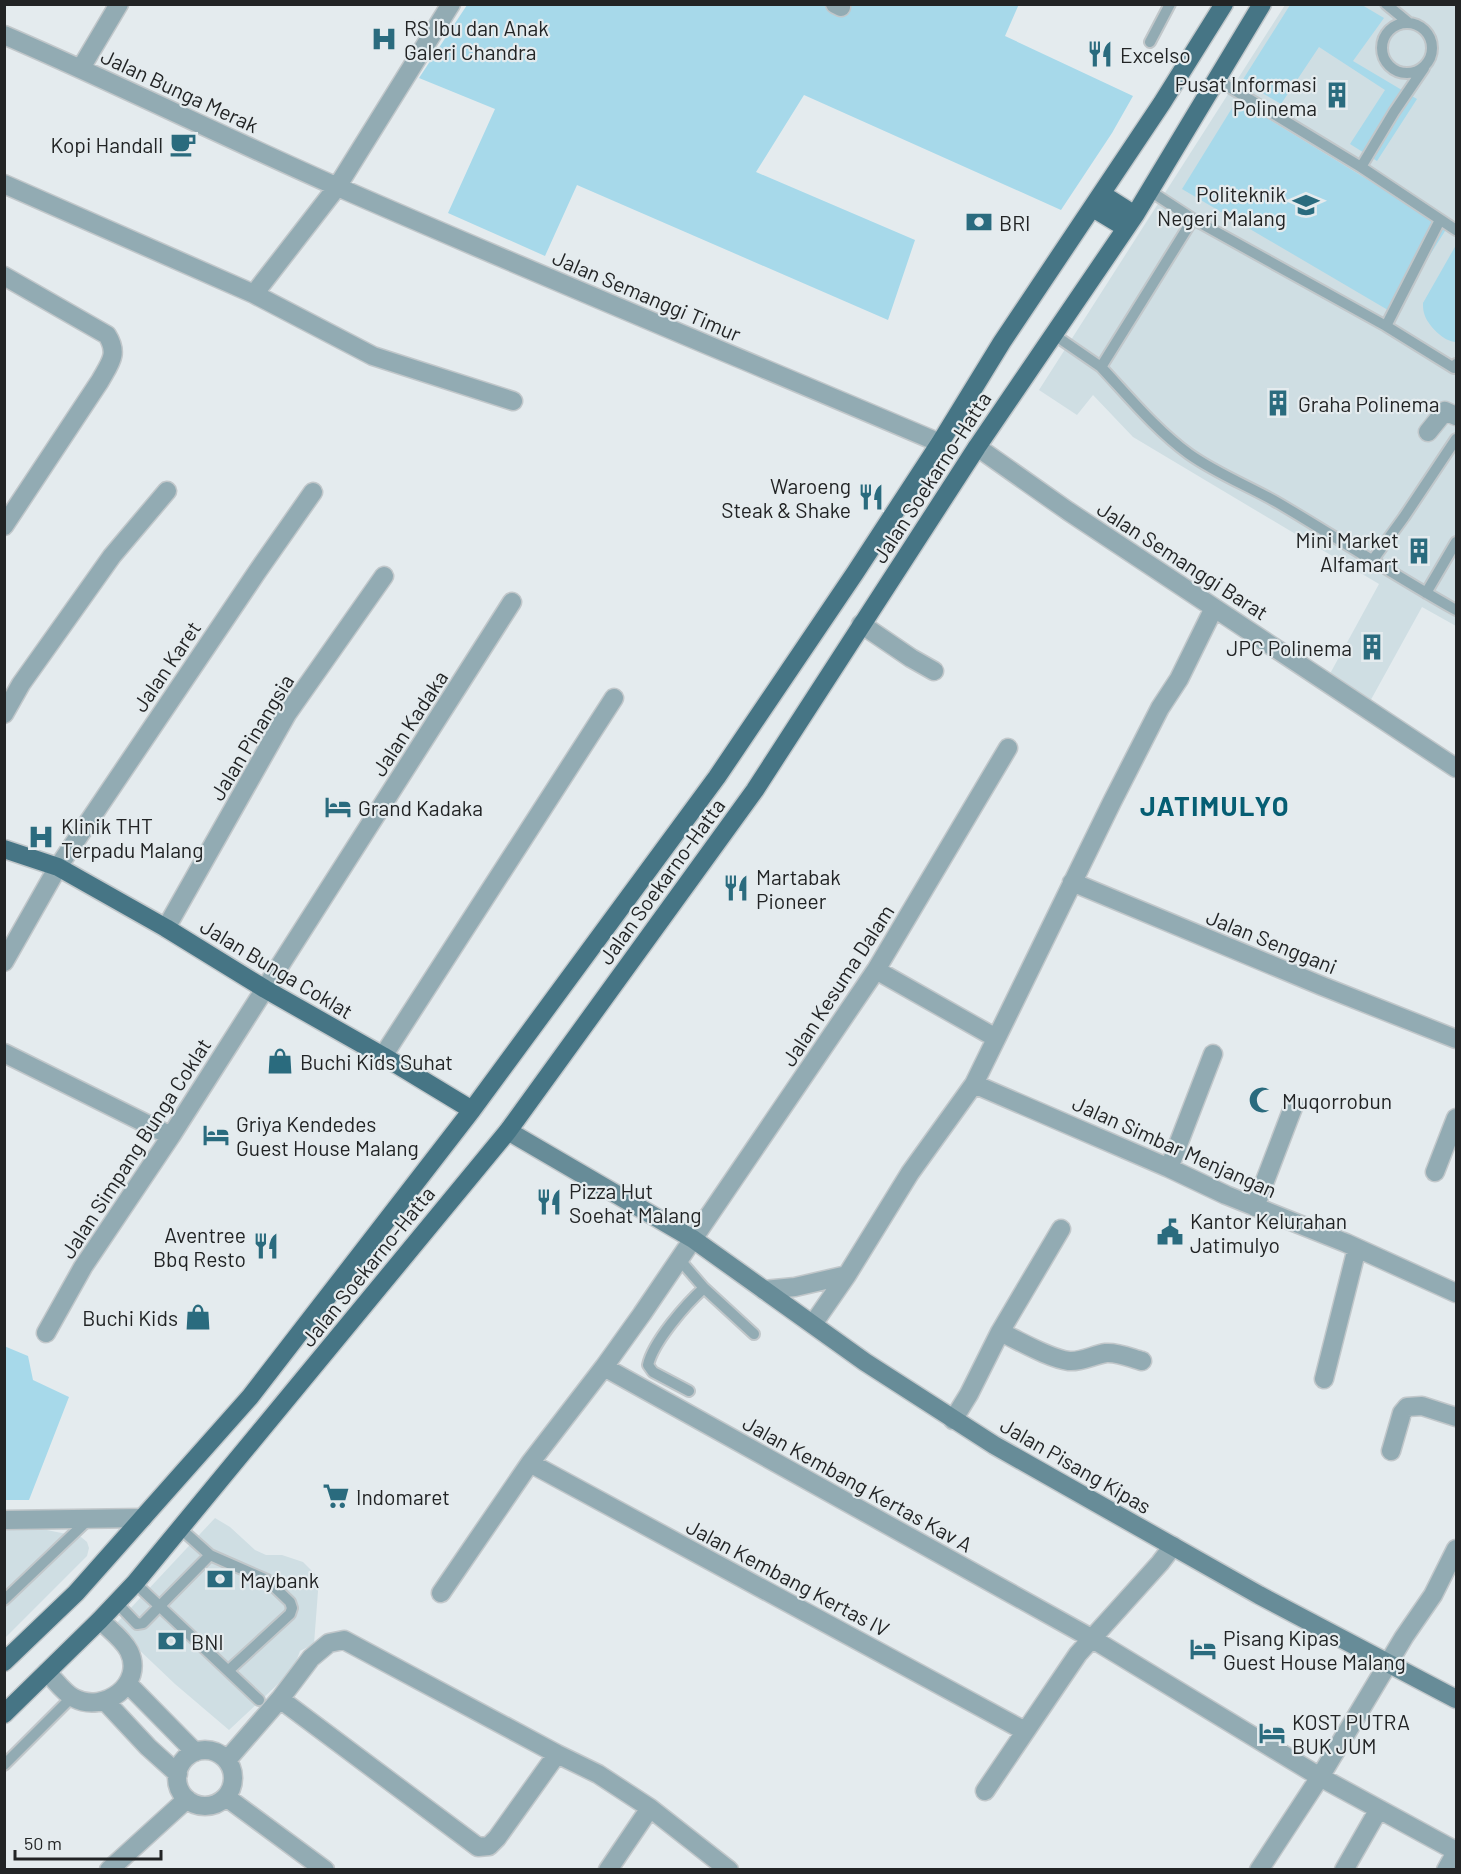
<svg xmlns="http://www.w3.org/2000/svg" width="1461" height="1874" font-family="Barlow,sans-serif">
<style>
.built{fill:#cfdee3}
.green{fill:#a7d9ea}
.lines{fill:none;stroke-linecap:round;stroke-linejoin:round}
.lane-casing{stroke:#c1c7ca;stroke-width:14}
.street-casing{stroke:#c1c7ca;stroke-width:21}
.secondary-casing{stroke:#c1c7ca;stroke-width:21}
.primary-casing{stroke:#c1c7ca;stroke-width:21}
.lane{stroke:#92abb3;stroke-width:10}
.street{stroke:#92abb3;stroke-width:18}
.secondary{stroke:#678c98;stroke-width:18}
.primary{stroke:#467585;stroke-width:18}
.labels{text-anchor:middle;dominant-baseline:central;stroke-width:4.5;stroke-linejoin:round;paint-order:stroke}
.poi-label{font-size:21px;fill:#222425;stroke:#e4ebee;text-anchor:start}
.street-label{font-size:21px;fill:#222425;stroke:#e4ebee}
.district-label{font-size:27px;font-weight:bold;letter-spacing:1.5px;fill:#055e73;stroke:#e4ebee}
</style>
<rect width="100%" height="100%" fill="#e4ebee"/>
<path class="built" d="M1285,5h171v621l-34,-19 -54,98 -42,-24 53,-97 -246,-147 -40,-42 -16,20 -38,-25z
M215,1518l15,9 25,23 11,5h16l21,7 16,16 -5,66 -14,7 -7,19 -64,60 -54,-46 -61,-58z
M42,1529l39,8 6,5 2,6 -2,8 -82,82v-108z"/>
<path class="green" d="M1019,4l-14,32 128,60 -21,37 -51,77 -257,-115 -48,77 159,68 -27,80 -311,-135 -32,71 -97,-43 47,-104 -76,-31 48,-73z
M1290,5h72l22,13 -31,43 64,38 -40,62 -27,-17 35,-54 -66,-43 -38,57 -39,-23z
M1237,100l210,128 -54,85 -211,-124z
M1456,245v97c-12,0 -29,-17 -32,-29 -1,-3 -1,-7 -1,-10z
M4,1346l24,10 5,24 36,17 -40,103h-24z"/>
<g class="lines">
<g class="lane-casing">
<path id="lane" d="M1386,4l23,19
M1382 48a25 25 0 1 1 50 0a25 25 0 1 1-50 0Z
M1150,42l20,-38
M1216,79l145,88 95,63
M1361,167l33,-55 30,-44
M1150,191l43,28 193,107
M1440,220l-54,106 68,42 2,-4
M1053,334l48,33 92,-148
M1101,367c28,30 55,63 88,87 28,20 62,33 91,50 59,35 117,73 176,106
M1372,561l32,-44 52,-78
M1426,593l30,-51
M679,1259l25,29c-18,16 -51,54 -56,77l5,7 36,19
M704,1288l50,46
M181,1529l29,26 57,25 23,22 2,6 -2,6 -61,56
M135,1583l124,117
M4,1600l85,-81
M117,1603l20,21 6,-1 67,-68
M4,1765l68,-68"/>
</g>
<g class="street-casing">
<path id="street" d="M835,4l6,3
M4,35c114,49 224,104 336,153 199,87 400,170 600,255
M81,68l38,-64
M4,184l250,110 119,62 140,45
M4,276l103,59c12,19 3,28 -7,46l-96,145
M254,294l83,-107 114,-183
M1428,432l17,-21 11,5
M977,447l91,64 388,257
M861,624l50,34 23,13
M4,714l17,-30 91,-128 55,-65
M1072,882l250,104 134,53
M166,928l121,-214 97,-138
M4,962l54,-95 199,-295 56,-80
M876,970l120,68
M4,1053l167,83
M383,1056l231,-358
M974,1084l195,84 57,27 120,48 110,50
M1169,1168l44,-114
M1435,1172l21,-54
M1255,1207l39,-102
M764,1290l31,-3 52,-12
M813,1324l34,-49 63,-102 64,-89 138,-282 48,-94 19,-29 35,-71
M1000,1332c20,9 48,26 69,29 13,1 24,-6 37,-8 12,-1 25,5 36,8
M46,1333l37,-66 88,-131 341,-534
M604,1367l487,271 229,139 136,74
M1324,1379l33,-131
M953,1420l16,-26 31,-62 61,-103
M1391,1451l11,-38 5,-6 15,-1 34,11
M530,1463l495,268
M4,1520l139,-2
M441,1593l89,-130 74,-96 38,-53 234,-344 132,-222
M47,1672c8,8 17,21 27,26 30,16 71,-14 55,-47 -6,-12 -19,-21 -29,-31
M128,1684l67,68
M280,1699l198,148 11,-1 8,-8 60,-84
M105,1701l43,46 30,27
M177 1778a28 28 0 1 1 56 0a28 28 0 1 1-56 0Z
M227,1760l53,-61 31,-41 18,-15 15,-3 213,114 41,20 52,34 79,62
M985,1791l93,-137 82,-91 13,-17
M226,1797l99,73
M109,1870l78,-71
M608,1870l42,-62
M1259,1870l61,-93 84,-140 29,-42 23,-46
M1344,1870l35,-61
M1446,1870l10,-18"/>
</g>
<g class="secondary-casing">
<path id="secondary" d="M508,1131l185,108 172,123 129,83 265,150 197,104"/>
</g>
<g class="primary-casing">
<path id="primary" d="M1102,194l33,21
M1093,208l33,20
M4,849l54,18 108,61 99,61 118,67 89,54
M4,1662l72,-69 174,-196 222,-287 245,-333 138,-204 85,-130 62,-101 160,-239 62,-99
M4,1714l96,-94 35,-37 373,-452 247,-341 222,-343 158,-232 127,-211"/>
</g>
<use href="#lane" class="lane"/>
<use href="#street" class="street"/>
<use href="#secondary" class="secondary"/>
<use href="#primary" class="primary"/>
</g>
<defs>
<g id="hospital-bare" transform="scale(2.07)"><path d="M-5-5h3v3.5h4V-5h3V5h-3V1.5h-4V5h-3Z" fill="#2a6b7e" stroke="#e4ebee" stroke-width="2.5" paint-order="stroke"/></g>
<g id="restaurant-bare" transform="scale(2.07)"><path d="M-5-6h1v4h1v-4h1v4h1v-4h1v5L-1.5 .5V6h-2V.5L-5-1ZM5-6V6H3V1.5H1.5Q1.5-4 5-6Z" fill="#2a6b7e" stroke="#e4ebee" stroke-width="2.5" paint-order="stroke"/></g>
<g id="building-bare" transform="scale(2.07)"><path d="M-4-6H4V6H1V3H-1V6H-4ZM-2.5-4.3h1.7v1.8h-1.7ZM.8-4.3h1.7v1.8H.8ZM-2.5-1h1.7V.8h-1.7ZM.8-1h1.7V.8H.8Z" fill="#2a6b7e" stroke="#e4ebee" stroke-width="2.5" paint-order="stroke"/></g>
<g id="cafe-bare" transform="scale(2.07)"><path d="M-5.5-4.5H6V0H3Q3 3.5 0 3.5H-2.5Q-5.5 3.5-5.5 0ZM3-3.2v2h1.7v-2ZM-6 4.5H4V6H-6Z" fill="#2a6b7e" stroke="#e4ebee" stroke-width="2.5" paint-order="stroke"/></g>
<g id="university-bare" transform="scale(2.07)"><path d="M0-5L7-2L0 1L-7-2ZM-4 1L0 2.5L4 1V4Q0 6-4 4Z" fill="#2a6b7e" stroke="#e4ebee" stroke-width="2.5" paint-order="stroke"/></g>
<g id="bank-bare" transform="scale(2.07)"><path d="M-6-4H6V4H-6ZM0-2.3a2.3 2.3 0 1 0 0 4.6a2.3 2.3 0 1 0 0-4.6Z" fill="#2a6b7e" stroke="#e4ebee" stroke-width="2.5" paint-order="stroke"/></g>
<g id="hotel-bare" transform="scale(2.07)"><path d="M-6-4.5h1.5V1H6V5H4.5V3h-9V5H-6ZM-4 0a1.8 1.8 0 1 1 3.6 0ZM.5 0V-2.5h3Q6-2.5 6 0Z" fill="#2a6b7e" stroke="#e4ebee" stroke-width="2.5" paint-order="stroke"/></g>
<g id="shop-bare" transform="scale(2.07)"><path d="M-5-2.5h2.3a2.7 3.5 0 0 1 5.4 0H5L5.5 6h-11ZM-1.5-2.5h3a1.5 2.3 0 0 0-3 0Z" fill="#2a6b7e" stroke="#e4ebee" stroke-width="2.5" paint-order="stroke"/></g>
<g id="mosque-bare" transform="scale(2.07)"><path d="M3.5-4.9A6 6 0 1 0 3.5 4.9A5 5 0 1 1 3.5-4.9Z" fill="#2a6b7e" stroke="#e4ebee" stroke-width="2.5" paint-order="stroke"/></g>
<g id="civic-bare" transform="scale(2.07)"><path d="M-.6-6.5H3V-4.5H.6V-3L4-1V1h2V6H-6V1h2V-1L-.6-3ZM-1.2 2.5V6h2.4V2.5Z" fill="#2a6b7e" stroke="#e4ebee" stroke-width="2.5" paint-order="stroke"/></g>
<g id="supermarket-bare" transform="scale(2.07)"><path d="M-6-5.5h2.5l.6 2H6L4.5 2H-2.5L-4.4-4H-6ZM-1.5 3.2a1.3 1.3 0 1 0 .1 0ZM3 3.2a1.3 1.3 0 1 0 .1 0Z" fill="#2a6b7e" stroke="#e4ebee" stroke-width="2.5" paint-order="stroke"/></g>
</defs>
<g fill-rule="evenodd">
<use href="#hospital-bare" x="384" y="39"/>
<use href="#restaurant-bare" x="1100" y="54"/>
<use href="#building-bare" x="1337" y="95"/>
<use href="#cafe-bare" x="183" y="144"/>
<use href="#university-bare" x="1306" y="205"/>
<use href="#bank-bare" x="979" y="222"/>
<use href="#building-bare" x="1278" y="403"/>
<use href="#restaurant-bare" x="871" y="497"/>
<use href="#building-bare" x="1419" y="551"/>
<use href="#building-bare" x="1372" y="647"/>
<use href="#hotel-bare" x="338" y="807"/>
<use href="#hospital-bare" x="41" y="837"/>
<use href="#restaurant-bare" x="736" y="888"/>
<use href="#shop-bare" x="280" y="1061"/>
<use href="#mosque-bare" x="1262" y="1100"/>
<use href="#hotel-bare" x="216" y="1135"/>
<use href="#restaurant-bare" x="549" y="1202"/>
<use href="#civic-bare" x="1170" y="1232"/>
<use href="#restaurant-bare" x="266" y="1246"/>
<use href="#shop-bare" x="198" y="1317"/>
<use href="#supermarket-bare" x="336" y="1496"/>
<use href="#bank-bare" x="220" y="1579"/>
<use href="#bank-bare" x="171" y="1641"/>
<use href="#hotel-bare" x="1203" y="1649"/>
<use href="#hotel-bare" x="1272" y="1733"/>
</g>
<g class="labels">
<g class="poi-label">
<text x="404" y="27">RS Ibu dan Anak<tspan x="404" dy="24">Galeri Chandra</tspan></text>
<text x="1120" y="54">Excelso</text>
<text x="1317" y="83" text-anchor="end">Pusat Informasi<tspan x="1317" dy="24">Polinema</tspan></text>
<text x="163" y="144" text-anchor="end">Kopi Handall</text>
<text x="1286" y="193" text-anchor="end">Politeknik<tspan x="1286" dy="24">Negeri Malang</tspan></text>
<text x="999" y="222">BRI</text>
<text x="1298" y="403">Graha Polinema</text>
<text x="851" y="485" text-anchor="end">Waroeng<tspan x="851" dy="24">Steak &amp; Shake</tspan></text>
<text x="1399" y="539" text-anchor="end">Mini Market<tspan x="1399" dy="24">Alfamart</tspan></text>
<text x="1352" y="647" text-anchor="end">JPC Polinema</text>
<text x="358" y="807">Grand Kadaka</text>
<text x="61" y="825">Klinik THT<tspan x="61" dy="24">Terpadu Malang</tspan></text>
<text x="756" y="876">Martabak<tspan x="756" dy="24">Pioneer</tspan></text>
<text x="300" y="1061">Buchi Kids Suhat</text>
<text x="1282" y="1100">Muqorrobun</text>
<text x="236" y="1123">Griya Kendedes<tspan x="236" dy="24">Guest House Malang</tspan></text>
<text x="569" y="1190">Pizza Hut<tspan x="569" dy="24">Soehat Malang</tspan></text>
<text x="1190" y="1220">Kantor Kelurahan<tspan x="1190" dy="24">Jatimulyo</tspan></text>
<text x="246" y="1234" text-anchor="end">Aventree<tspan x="246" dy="24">Bbq Resto</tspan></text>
<text x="178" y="1317" text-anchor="end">Buchi Kids</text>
<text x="356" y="1496">Indomaret</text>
<text x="240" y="1579">Maybank</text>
<text x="1223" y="1637">Pisang Kipas<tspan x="1223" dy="24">Guest House Malang</tspan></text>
<text x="191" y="1641">BNI</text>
<text x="1292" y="1721">KOST PUTRA<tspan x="1292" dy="24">BUK JUM</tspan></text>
</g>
<g class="street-label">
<text transform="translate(180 90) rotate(25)">Jalan Bunga Merak</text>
<text transform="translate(647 295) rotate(23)">Jalan Semanggi Timur</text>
<text transform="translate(931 477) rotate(-57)">Jalan Soekarno-Hatta</text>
<text transform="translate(1183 560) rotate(33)">Jalan Semanggi Barat</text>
<text transform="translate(166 666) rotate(-56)">Jalan Karet</text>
<text transform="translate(409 723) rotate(-57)">Jalan Kadaka</text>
<text transform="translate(251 737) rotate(-59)">Jalan Pinangsia</text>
<text transform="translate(661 881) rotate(-54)">Jalan Soekarno-Hatta</text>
<text transform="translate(1272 941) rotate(22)">Jalan Senggani</text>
<text transform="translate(277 968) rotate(31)">Jalan Bunga Coklat</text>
<text transform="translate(837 985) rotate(-57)">Jalan Kesuma Dalam</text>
<text transform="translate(1175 1146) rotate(24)">Jalan Simbar Menjangan</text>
<text transform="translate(135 1148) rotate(-57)">Jalan Simpang Bunga Coklat</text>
<text transform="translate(367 1266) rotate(-51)">Jalan Soekarno-Hatta</text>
<text transform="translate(1076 1465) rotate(30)">Jalan Pisang Kipas</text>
<text transform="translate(858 1483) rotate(29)">Jalan Kembang Kertas Kav A</text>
<text transform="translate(788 1577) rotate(28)">Jalan Kembang Kertas IV</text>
</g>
<g class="district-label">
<text x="1215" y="805">JATIMULYO</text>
</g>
</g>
<rect width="1461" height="1874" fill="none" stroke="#222425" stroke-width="12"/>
<path d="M15 1850v9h146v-9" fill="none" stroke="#222425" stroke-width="3"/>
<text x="24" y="1850" font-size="18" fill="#222425" stroke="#e4ebee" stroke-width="4.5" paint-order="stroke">50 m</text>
</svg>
